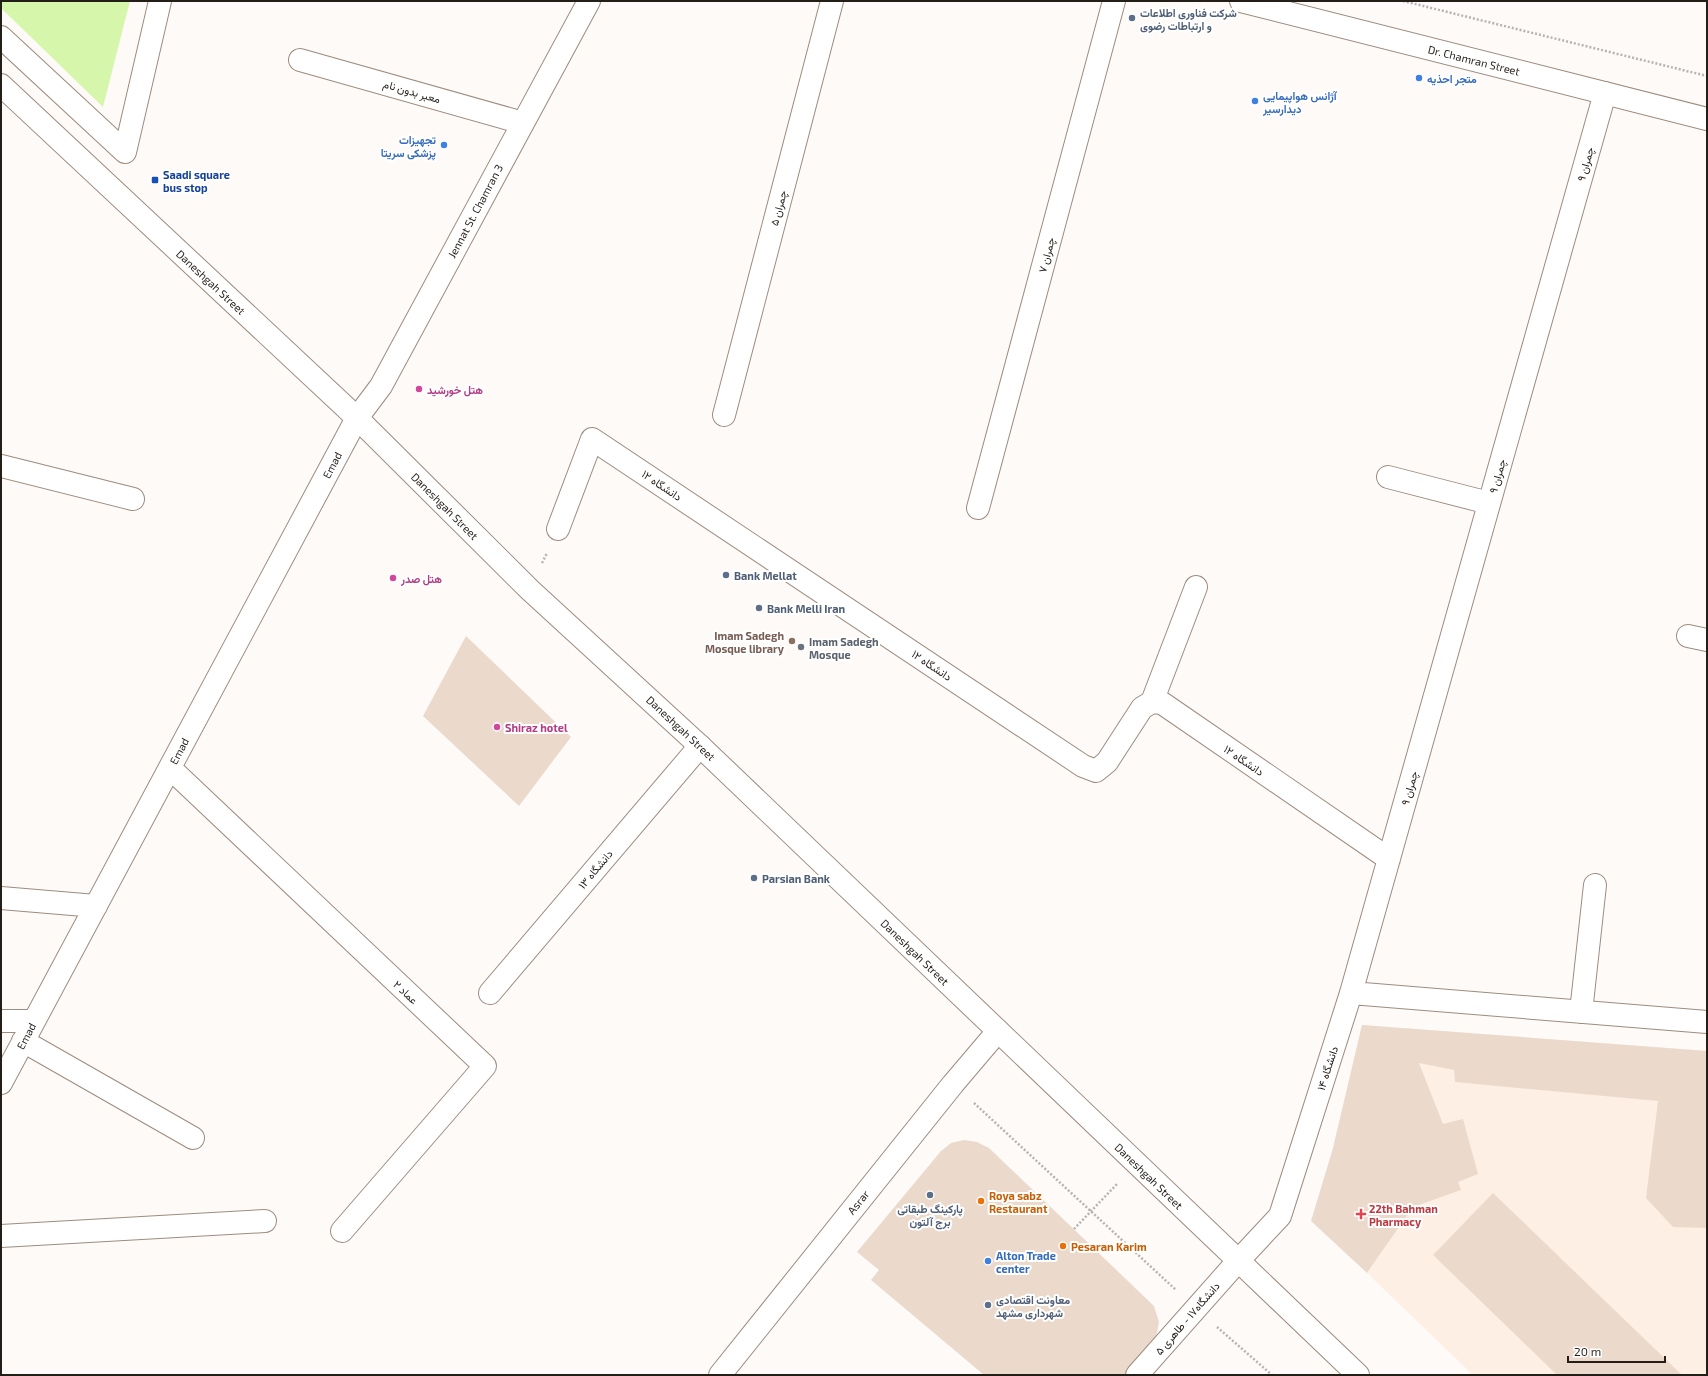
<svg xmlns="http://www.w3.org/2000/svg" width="1708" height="1376" font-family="'Exo 2',Vazirmatn,sans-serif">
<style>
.built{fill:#fdefe3}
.green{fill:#d6f6ab}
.building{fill:#ebdacc}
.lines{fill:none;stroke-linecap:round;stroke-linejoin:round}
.minor-casing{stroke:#9c8c7f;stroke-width:24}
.major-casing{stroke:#9c8c7f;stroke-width:24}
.path{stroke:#b8b3b0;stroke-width:2.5;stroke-dasharray:2 2;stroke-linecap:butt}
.minor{stroke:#fff;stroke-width:22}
.major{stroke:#fff;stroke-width:22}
.service-dot{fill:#5c6f8a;stroke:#fff;stroke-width:1.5}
.shop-dot{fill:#3f7fe0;stroke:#fff;stroke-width:1.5}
.transit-dot{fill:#1a4fb4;stroke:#fff;stroke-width:1.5}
.hotel-dot{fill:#d1479c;stroke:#fff;stroke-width:1.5}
.education-dot{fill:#8d6e63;stroke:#fff;stroke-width:1.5}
.worship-dot{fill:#6b7280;stroke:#fff;stroke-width:1.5}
.food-dot{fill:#e8710a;stroke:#fff;stroke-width:1.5}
.health-dot{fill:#e0444e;stroke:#fff;stroke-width:1.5}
.labels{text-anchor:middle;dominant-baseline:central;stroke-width:4;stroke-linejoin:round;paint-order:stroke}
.service-label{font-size:11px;font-weight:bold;fill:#4e5e75;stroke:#fff;text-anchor:start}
.street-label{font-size:11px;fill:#241e19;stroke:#fff}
.shop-label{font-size:11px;font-weight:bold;fill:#366cbe;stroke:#fff;text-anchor:start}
.transit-label{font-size:11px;font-weight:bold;fill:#164399;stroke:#fff;text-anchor:start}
.hotel-label{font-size:11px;font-weight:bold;fill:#b23c85;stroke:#fff;text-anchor:start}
.education-label{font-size:11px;font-weight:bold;fill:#785e54;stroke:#fff;text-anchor:end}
.worship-label{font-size:11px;font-weight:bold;fill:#5b616d;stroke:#fff;text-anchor:start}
.food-label{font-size:11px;font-weight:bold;fill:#c56008;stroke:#fff;text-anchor:start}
.health-label{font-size:11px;font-weight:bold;fill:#be3a42;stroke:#fff;text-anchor:start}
</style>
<rect width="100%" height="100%" fill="#fefaf8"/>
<path class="built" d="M1362,1025l345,26v324h-234l-106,-102 46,-66 -80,-59z"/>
<path class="green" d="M1,1h129l-27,106 -102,-99z"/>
<path class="building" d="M466,636l105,101 -52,69 -96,-90z
M1362,1025l345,26v177l-34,-1 -27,-29 12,-97 -203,-19 -1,-12 -35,-7 24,61 20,-5 15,55 -20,8 3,8 -48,17 -46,66 -56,-52 22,-73z
M964,1140l13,2 12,6 165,158 5,16 -3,16 -31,37h-141l-113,-95 8,-10 -22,-18 84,-101 10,-8z
M1493,1193l189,182h-125l-124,-120z"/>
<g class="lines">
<g class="minor-casing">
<path id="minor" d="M1,37l124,115 35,-151
M300,60l223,63
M724,415l108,-414
M1,466l132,33
M1388,477l101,26
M978,508l136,-507
M558,529l34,-90 491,327 13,5 11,-9 35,-54 10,-6 10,1 227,156
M1688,636l19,4
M1152,702l44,-115
M170,768l315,298 -143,165
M1,898l95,8
M490,993l210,-247
M1351,993l356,29
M1581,1012l14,-127
M1,1021h33
M23,1041l170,97
M1,1083l356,-665 24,-32 208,-385
M1,1236l264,-15
M720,1375l233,-291 45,-53
M1137,1375l101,-114 42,-45 71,-223 254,-900"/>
</g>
<g class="major-casing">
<path id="major" d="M1241,1l466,118
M1,85l356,333 173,172 170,156 658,629"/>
</g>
<path class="path" d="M1403,1l304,75
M542,563l5,-10
M974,1103l202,187
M1074,1229l44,-46
M1217,1327l55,48"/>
<use href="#minor" class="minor"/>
<use href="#major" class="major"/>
</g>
<g class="service-dot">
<circle cx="1132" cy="18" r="4"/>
<circle cx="726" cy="575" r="4"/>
<circle cx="759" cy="608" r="4"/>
<circle cx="754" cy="878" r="4"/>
<circle cx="930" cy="1195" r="4"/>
<circle cx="988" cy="1305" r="4"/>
</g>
<g class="shop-dot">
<circle cx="1419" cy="78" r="4"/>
<circle cx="1255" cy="101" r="4"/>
<circle cx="444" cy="145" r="4"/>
<circle cx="988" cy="1261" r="4"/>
</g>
<rect class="transit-dot" x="151" y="176" width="8" height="8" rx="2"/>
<g class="hotel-dot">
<circle cx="419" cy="389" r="4"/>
<circle cx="393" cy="578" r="4"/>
<circle cx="497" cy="727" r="4"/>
</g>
<circle class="education-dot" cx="792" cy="641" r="4"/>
<circle class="worship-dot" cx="801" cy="647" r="4"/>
<g class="food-dot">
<circle cx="981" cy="1201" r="4"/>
<circle cx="1063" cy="1246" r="4"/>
</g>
<path class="health-dot" d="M1359 1208h4v4h4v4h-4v4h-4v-4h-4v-4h4z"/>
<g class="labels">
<g class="service-label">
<text x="1140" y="12">شرکت فناوری اطلاعات<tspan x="1140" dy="13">و ارتباطات رضوی</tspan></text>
<text x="734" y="575">Bank Mellat</text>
<text x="767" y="608">Bank Melli Iran</text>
<text x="762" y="878">Parsian Bank</text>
<text x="930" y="1208" text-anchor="middle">پارکینگ طبقاتی<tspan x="930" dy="13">برج آلتون</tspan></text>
<text x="996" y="1299">معاونت اقتصادی<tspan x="996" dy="13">شهرداری مشهد</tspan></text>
</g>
<g class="street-label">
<text transform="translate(1474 60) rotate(14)">Dr. Chamran Street</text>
<text transform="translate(412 91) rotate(16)">معبر بدون نام</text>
<text transform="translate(1585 164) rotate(-74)">چمران ۹</text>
<text transform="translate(778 208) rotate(-75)">چمران ۵</text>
<text transform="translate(475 211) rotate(-62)">Jennat St. Chamran 3</text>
<text transform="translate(1046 255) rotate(-75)">چمران ۷</text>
<text transform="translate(211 282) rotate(43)">Daneshgah Street</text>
<text transform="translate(332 465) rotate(-62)">Emad</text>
<text transform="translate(1497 476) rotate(-74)">چمران ۹</text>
<text transform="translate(662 485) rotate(34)">دانشگاه ۱۲</text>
<text transform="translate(445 506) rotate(45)">Daneshgah Street</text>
<text transform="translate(932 665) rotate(34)">دانشگاه ۱۲</text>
<text transform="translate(681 728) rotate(43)">Daneshgah Street</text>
<text transform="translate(179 751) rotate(-62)">Emad</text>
<text transform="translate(1244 760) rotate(34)">دانشگاه ۱۲</text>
<text transform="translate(1409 788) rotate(-74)">چمران ۹</text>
<text transform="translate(595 869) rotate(-50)">دانشگاه ۱۳</text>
<text transform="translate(915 952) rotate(44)">Daneshgah Street</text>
<text transform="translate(406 992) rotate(43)">عماد ۲</text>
<text transform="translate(26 1036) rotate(-62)">Emad</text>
<text transform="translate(1327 1068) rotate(-72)">دانشگاه ۱۴</text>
<text transform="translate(1149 1176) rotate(44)">Daneshgah Street</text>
<text transform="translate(858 1202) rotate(-51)">Asrar</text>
<text transform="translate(1187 1318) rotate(-49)">دانشگاه۱۷ - طاهری ۵</text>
</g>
<g class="shop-label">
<text x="1427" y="78">متجر احذيه</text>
<text x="1263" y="95">آژانس هواپیمایی<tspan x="1263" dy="13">دیدارسیر</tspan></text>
<text x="436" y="139" text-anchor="end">تجهیزات<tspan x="436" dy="13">پزشکی سریتا</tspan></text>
<text x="996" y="1255">Alton Trade<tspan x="996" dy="13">center</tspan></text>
</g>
<g class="transit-label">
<text x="163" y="174">Saadi square<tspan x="163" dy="13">bus stop</tspan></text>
</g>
<g class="hotel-label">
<text x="427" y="389">هتل خورشید</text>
<text x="401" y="578">هتل صدر</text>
<text x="505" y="727">Shiraz hotel</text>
</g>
<g class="education-label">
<text x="784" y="635">Imam Sadegh<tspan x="784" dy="13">Mosque library</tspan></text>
</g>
<g class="worship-label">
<text x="809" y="641">Imam Sadegh<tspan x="809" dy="13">Mosque</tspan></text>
</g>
<g class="food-label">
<text x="989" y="1195">Roya sabz<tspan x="989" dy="13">Restaurant</tspan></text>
<text x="1071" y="1246">Pesaran Karim</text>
</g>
<g class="health-label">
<text x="1369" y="1208">22th Bahman<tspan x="1369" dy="13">Pharmacy</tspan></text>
</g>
</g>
<rect width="1708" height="1376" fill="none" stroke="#241e19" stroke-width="4"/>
<path d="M1568 1356v6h97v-6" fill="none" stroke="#241e19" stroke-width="2"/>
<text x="1574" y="1356" font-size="12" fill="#241e19" stroke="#ffffff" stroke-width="3" paint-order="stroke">20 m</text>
</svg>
